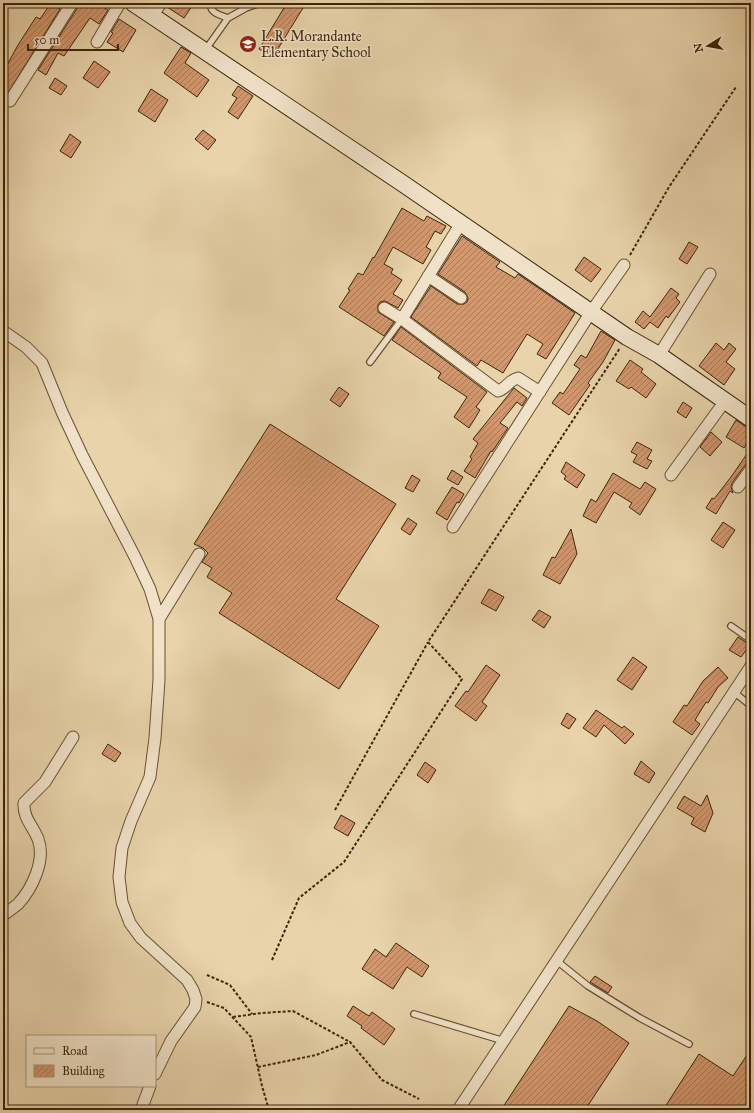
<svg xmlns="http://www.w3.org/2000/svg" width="754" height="1113" font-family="'IM FELL Great Primer',serif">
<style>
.building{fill:url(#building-hatch);stroke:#3c2509}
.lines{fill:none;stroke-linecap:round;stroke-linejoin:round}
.lane-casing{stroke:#675031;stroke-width:8}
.street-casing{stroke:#675031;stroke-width:13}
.secondary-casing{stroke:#3c2509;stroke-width:18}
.path{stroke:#3c2509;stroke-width:2;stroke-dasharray:3 2;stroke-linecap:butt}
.lane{stroke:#f0e2c8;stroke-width:5.5}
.street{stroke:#f0e2c8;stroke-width:11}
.secondary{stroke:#f0e2c8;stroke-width:16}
.labels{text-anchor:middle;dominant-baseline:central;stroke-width:3;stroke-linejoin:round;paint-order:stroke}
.poi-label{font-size:14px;fill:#3c2509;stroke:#f0e2c8;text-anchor:start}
</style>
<defs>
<pattern id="building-hatch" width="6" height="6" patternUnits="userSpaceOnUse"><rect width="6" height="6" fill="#d1976f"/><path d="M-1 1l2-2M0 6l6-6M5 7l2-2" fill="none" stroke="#ab7b59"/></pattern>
</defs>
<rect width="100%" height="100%" fill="#e8d3aa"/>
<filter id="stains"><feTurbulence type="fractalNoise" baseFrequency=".005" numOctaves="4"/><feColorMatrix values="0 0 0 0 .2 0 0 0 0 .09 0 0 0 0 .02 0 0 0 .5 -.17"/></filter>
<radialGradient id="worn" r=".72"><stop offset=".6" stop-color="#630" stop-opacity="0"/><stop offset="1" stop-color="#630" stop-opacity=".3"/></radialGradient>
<path class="building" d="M51,3l9,6 -57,92v-36l3,2 12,-22 18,-28 4,2z
M79,3h18l11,7 -9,14 -9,-6 -26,38 -6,-3 -12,22 -8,-5 40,-63z
M168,3h26l-10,15 -17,-11z
M287,3h19l-33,54 -14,-8z
M119,19l17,11 -13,22 -16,-10 6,-9 -2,-1z
M181,47l10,6 -6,10 24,17 -12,17 -33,-24z
M94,61l16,11 -12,16 -15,-10z
M55,78l12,8 -6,9 -12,-7z
M238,86l15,10 -15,23 -10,-7 9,-14 -5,-3z
M151,89l17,11 -13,22 -17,-11z
M203,130l13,10 -8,10 -13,-11z
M70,134l11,8 -10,16 -11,-7z
M402,208l22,13 3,-5 19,10 -5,8 -6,-3 -9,16 5,3 -8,14 -30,-17 -9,17 9,5 -2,4 11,7 -9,14 10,6 -5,8 -13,-7 -5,1 -2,3v7l16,10 -10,14 -45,-29 11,-17 -2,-1 10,-16 5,2 10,-18 1,1z
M462,236l38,26 -4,5 19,11 3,-4 57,39 -29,46 -9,-5 6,-10 -16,-10 -24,39 -22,-13 -4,6 -66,-49 20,-31 26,18h7l3,-2 1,-4 -3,-6 -27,-18z
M689,242l9,5 -11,17 -8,-5z
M584,257l17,12 -10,13 -16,-12z
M671,288l8,6 -3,4 4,4 -12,16 -2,-2 -8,12 -8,-6 -6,7 -9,-7 8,-11 7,6z
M401,327l86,65 -11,15 4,3 -11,18 -15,-11 13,-20 -29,-19 3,-5 -49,-33z
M601,331l14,9 -12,22 -15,21 2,2 -21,30 -17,-12 8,-11 3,2 17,-25 -6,-4 7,-10 5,3z
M716,343l8,7 5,-7 7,6 -10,13 9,7 -11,16 -25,-19z
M630,360l13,9 -2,3 15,12 -10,14 -15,-11 -2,2 -13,-8z
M339,387l10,7 -9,13 -10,-7z
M514,388l13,10 -5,8 -5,-4 -17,21 8,5 -16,24 -1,-1 -16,27 -11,-7 8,-12 -2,-2 8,-14 -5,-4z
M683,402l9,6 -6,10 -9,-6z
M736,420l10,7 5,1v8l-7,12 -18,-11z
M270,424l126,80 -60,95 43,27 -40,63 -120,-76 13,-20 -25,-16 5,-9 -10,-6 6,-9 -5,-5 -9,-4z
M711,432l11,10 -12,14 -10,-9z
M637,442l15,8 -5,9 5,2 -5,8 -14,-7 4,-7 -6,-3z
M751,448v14l-6,3 -13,18 -1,4 2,6 -3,-2 -14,23 -10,-6 6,-10 2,1 17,-22z
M566,462l19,13 -8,13 -13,-9 2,-3 -5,-4z
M452,470l11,7 -5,8 -11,-6z
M613,473l27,16 5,-7 11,7 -16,26 -11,-8 3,-4 -18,-11 -18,31 -13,-7 8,-17 5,3z
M412,475l8,5 -7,12 -8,-4z
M452,487l12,7 -5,9 -2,-1 -10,18 -11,-7z
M408,518l9,6 -7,11 -9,-6z
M723,522l12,8 -12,18 -12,-8z
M571,529l6,25 -17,30 -17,-9 9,-18 3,1z
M489,589l15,8 -8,14 -15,-8z
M539,610l12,7 -7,11 -12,-8z
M738,637l12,8 -9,12 -12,-7z
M633,657l14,10 -15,23 -15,-10z
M486,665l14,10 -18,27 5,4 -11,15 -21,-15 11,-15 2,1z
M718,667l10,11 -10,9 -10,16 -2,-1 -11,18 5,4 -8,11 -19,-13 11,-17 3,1 16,-25z
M596,710l26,18 2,-2 10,8 -9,10 -21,-19 -8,12 -13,-9z
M567,713l9,6 -7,10 -8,-5z
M108,744l13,9 -6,9 -13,-8z
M641,761l14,12 -6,10 -15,-9z
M425,762l11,8 -8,13 -11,-8z
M707,795l6,18 -8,19 -14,-8 3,-6 -17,-10 7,-12 17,10z
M341,815l14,8 -7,13 -14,-8z
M396,943l33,23 -7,11 -15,-10 -14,22 -31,-20 13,-20 11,8z
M595,976l17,11 -4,6 -18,-11z
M353,1006l16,10 3,-4 23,17 -11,16 -23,-17 1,-2 -15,-10z
M569,1006l28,15 32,22 -44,67h-84z
M751,1049v61h-88l36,-56 34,22z"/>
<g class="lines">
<g class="lane-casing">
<path id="lane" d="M211,3c-2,10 9,12 17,15
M206,49l22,-31 18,-10 14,-5
M370,362l32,-43
M731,626l20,14
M734,692l17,14
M557,961l31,25 52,32 49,26
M414,1014l90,27"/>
</g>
<g class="street-casing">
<path id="street" d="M152,16l9,-13
M97,42l23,-39
M10,101l62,-98
M428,276l33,22
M384,308l18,11 96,72c8,-2 11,-11 20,-13l22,14
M402,319l59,-96
M3,331l23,16 16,16 20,49 20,43 53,102 15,32 9,30v61l-4,58 -5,39 -19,44 -9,27 -3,29 3,25 8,21 11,15 46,42 6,10 3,9 -1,8 -24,34 -16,33
M659,355l51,-81
M671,475l54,-74
M738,487l13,-18
M453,527l138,-215 33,-47
M159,619l40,-65
M3,915c5,-3 10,-7 15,-11 14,-15 28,-44 20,-65 -5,-13 -15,-21 -14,-36l21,-21 28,-45
M141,1110l9,-24
M458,1110l293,-444"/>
</g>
<g class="secondary-casing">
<path id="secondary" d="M133,3l269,180 225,154 32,18 92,64"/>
</g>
<path class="path" d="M630,255l39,-68 67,-100
M335,810l93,-168
M272,960l27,-62 45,-36 118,-183 -34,-37 192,-294
M207,975l23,10 22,29
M207,1002l17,6 27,29 11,49 7,24
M233,1017l29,-4 31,-2 57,31
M258,1067l58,-12 34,-13 32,38 37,19
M269,1108l5,2"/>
<use href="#lane" class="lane"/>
<use href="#street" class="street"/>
<use href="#secondary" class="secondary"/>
</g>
<defs>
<g id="school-disc" transform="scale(0.9)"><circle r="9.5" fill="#8f2418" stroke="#f0e2c8"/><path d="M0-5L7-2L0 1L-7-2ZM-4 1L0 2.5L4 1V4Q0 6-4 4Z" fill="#fff"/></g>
</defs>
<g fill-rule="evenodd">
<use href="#school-disc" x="248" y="44"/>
</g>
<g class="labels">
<g class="poi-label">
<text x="261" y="36">L.R. Morandante<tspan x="261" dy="16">Elementary School</tspan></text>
</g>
</g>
<rect width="754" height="1113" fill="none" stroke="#e8d3aa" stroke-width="16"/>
<rect x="4" y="4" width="746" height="1105" fill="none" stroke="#3c2509" stroke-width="2"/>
<rect x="8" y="8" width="738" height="1097" fill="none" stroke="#3c2509"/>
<rect x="26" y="1035" width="130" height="52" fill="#f0e2c8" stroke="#a8967c"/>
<rect x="34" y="1048" width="20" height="6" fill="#f0e2c8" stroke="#a8967c"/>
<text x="62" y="1055" font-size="12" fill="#3c2509">Road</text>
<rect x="34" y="1065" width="20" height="12" fill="url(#building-hatch)" stroke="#a8967c"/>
<text x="62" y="1075" font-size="12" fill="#3c2509">Building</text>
<g transform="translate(708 46) rotate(259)" stroke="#f0e2c8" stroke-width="3" paint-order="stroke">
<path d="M0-3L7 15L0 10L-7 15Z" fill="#3c2509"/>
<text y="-6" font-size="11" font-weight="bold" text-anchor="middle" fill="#3c2509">N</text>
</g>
<path d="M28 44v6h90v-6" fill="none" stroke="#3c2509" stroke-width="2"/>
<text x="34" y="44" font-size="12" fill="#3c2509" stroke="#f0e2c8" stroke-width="3" paint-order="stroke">50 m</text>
<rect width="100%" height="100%" filter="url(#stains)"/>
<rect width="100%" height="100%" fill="url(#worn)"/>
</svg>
